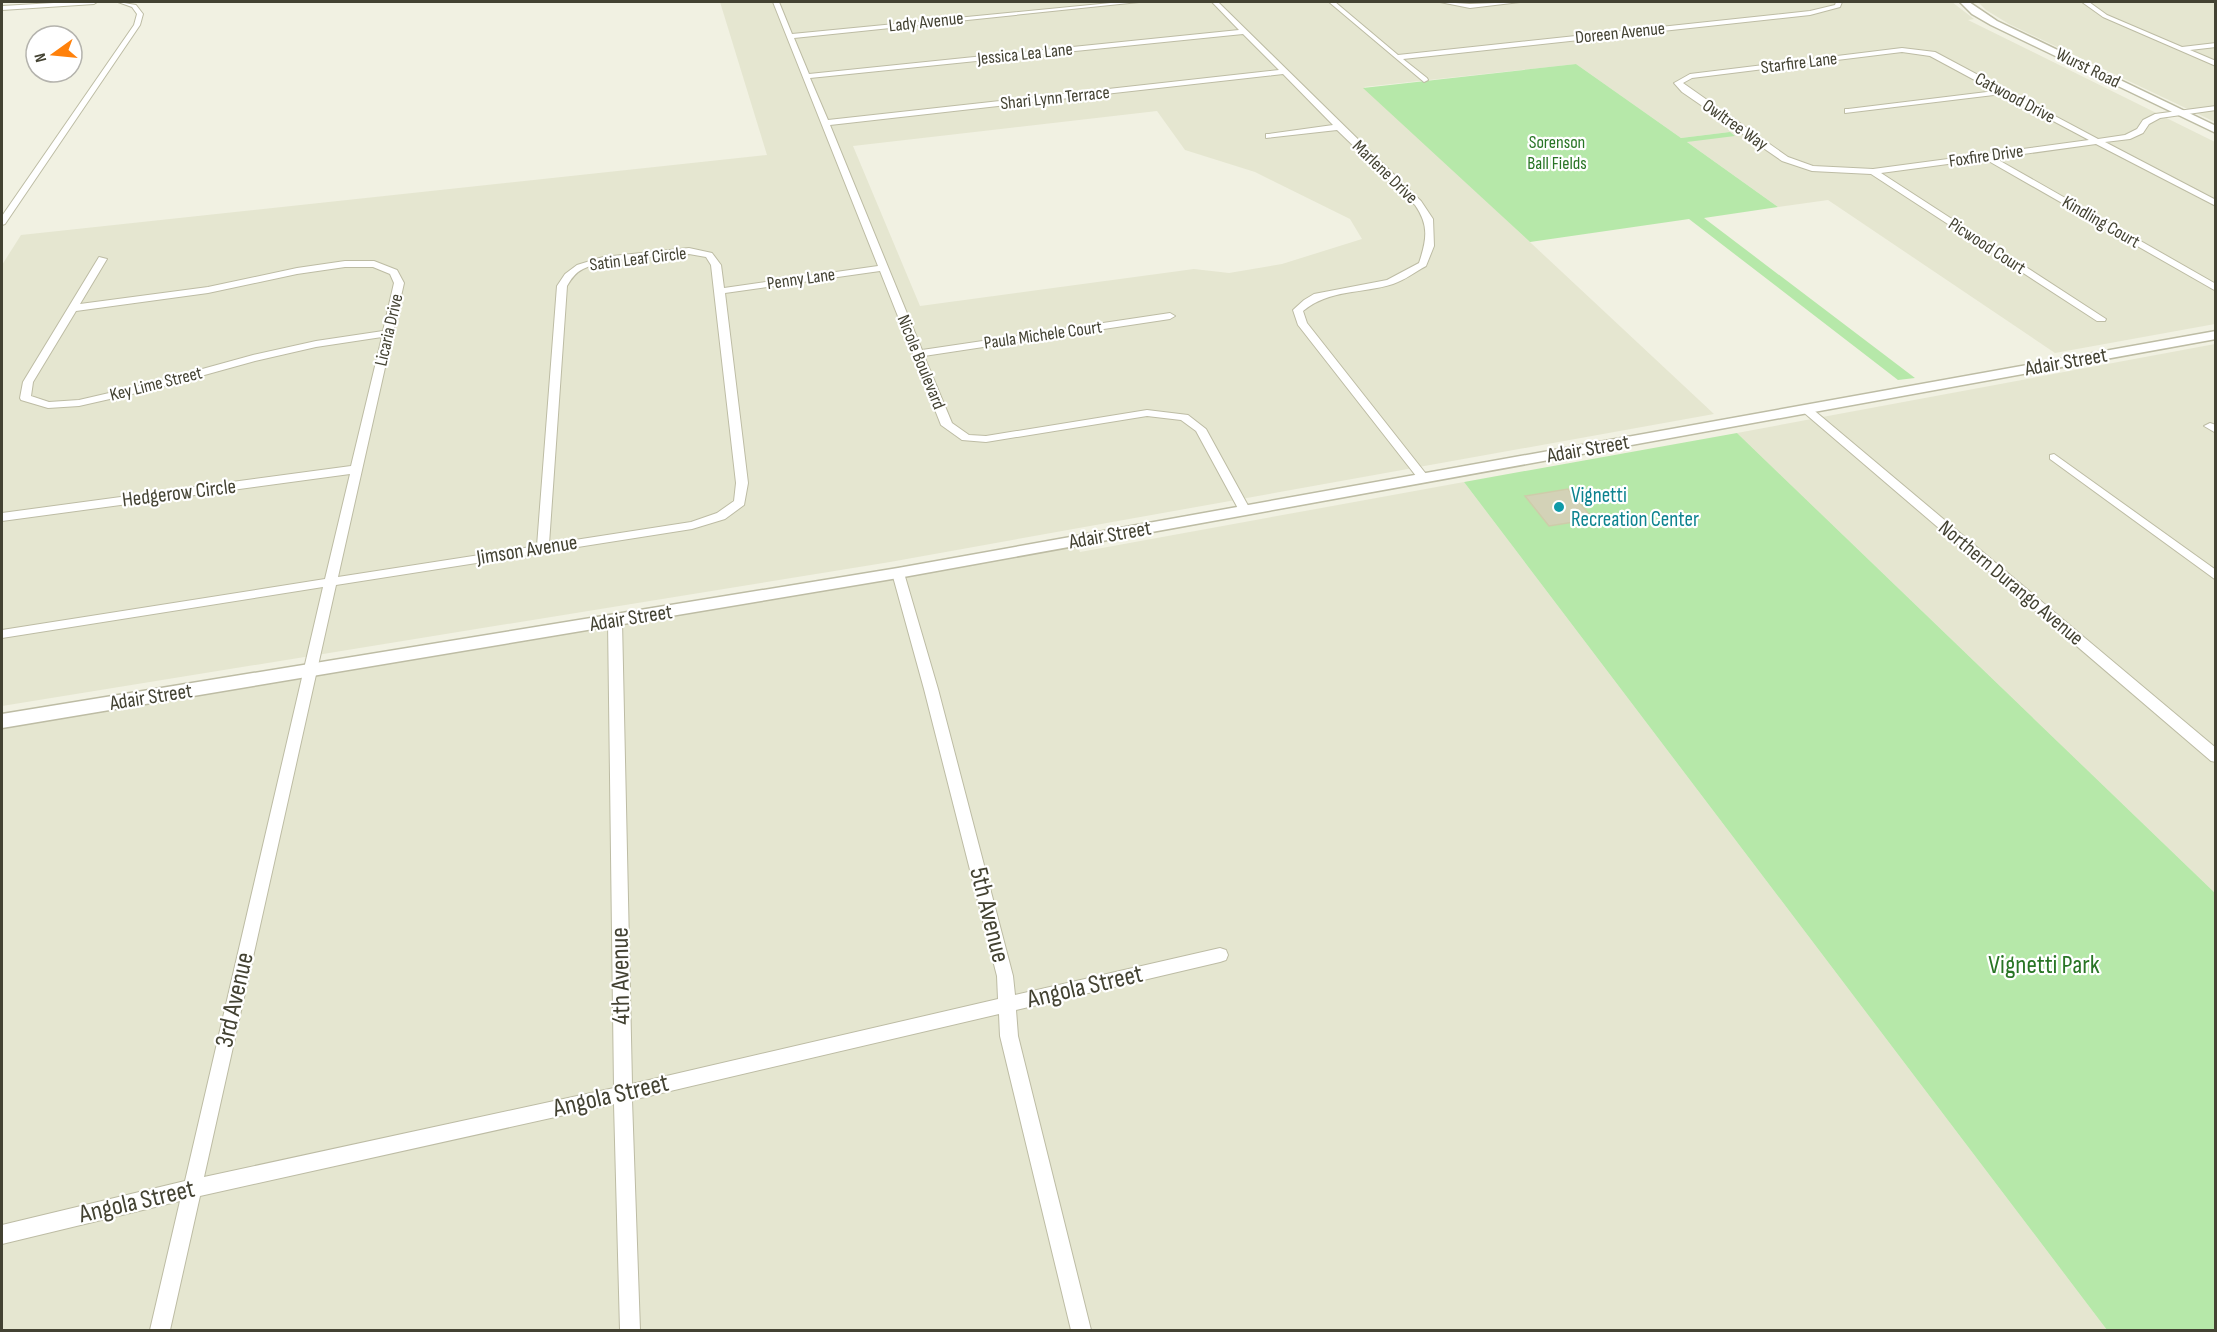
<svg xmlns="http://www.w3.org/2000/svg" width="2217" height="1332" font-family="'Sofia Sans Condensed',sans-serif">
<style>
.residential{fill:#e5e6d0;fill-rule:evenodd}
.green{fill:#b6e8a9}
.building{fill:#d3d2b7;stroke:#ceccaa;stroke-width:1.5}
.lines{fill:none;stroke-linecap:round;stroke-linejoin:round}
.minor-casing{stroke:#bdbca4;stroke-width:2}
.tertiary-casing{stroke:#bdbca4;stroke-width:3}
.minor{fill:#fff;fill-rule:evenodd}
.tertiary{fill:#fff;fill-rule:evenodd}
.culture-dot{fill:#0f9aa8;stroke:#fff;stroke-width:2}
.labels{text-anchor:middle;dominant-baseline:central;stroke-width:4.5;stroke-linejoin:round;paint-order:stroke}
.far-street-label{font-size:18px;fill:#434232;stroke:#fff}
.far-park-label{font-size:18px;fill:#297525;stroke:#fff}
.street-label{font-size:21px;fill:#434232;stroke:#fff}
.culture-label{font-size:21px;fill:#0d838f;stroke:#fff;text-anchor:start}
.near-street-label{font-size:26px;fill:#434232;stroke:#fff}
.near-park-label{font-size:26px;fill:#297525;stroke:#fff}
</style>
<rect width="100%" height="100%" fill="#f1f1e2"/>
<path class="residential" d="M720,2h1232l22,17 -6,1 247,122v182l-160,29 -227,-153 -50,7 -91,-65 43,-10 -49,6 -105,-74 -212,23 350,327 -824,148 -888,144v-441l19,-30 746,-80zM1157,111l28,39 70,22 95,47 12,20 -80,25 -53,9 -35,-4 -274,37 -67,-160z
M1978,2h237v120l-206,-98 -23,-14z
M2215,344v549l-478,-460z
M1464,482l643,848h-2105v-612l893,-145 180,-32 5,11z"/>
<path class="green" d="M1576,64l105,74 49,-6 5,4 -48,6 91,65 -74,11 211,160 -17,2 -209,-161 -159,23 -167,-154z
M1737,433l478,460v437h-108l-643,-848z"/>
<path class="building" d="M1568,489l25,30 -44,7 -24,-30z"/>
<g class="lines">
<g class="minor-casing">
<path id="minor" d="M71,2h26l-3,2 -92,6v-4z
M118,2l18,3 7,9 -3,11 -135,199 -3,1v-9l132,-191 3,-11 -5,-7z
M773,2h6l13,32 329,-32h18l-345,36 15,36 430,-44 -27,-28h6l203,199 12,18 1,27 -8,20c-11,6 -21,14 -33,18 -31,10 -64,5 -90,27l4,12 123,156 -6,3 -4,-1 -122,-156 -5,-15 11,-10 10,-6 73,-14 32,-17c8,-24 10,-38 -4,-58l-78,-75 -71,8v-4h3l64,-9 -50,-51 -453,51 92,225 248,-37 5,3 -5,3 -246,37 28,67 17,12 17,1 161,-26 41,5 18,14 45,82 -6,4 -4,-1 -45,-83 -15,-11 -34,-4 -161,26 -24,-2 -21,-15 -61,-154 -155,22 23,190 -4,22 -19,14 -33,10 -356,56 -132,592 410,-89 -6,-467 7,-4 7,4 10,463 366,-85 -1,-23 -73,-287 -32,-116 6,-4 6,4 34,116 75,287 2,19 205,-47 6,2 2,5 -2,5 -6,2 -204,48 2,26 73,294h-20l-71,-294 -1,-22 -367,86 8,230h-20l-6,-226 -414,92 -30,134h-20l30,-129 -178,43v-19l183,-44 138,-594 -321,51v-8l323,-51 25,-105 -348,47v-8l349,-47 31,-129 -66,10 -61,14 -101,28 -75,17 -31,2 -27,-8 -1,-2 3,-16 76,-125 8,2 -27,45 128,-17 89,-19 48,-7h29l23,9 7,13 -66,294 199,-31 20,-260 8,-12 12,-9 26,-8 86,-9 23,5 9,12 3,23 154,-22zM1243,34l36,36 -451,50 -18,-42zM689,254l17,3 5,8 25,218 -2,18 -17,12 -26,9 -142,22 18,-258c4,-7 8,-13 16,-17 23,-12 78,-12 106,-15zM345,267h28l17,7 4,9 -11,48 -67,10 -63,14 -105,29 -69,16 -30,2 -18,-6 2,-14 43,-71 132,-18 89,-19z
M1329,2h6l63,53 412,-44 25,-6 1,-3h6l-2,5 -30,8 -407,44 24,19 1,2 -4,2z
M1440,2l30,2 50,-2 -50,6z
M2082,2h7l18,13 75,32 34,-4v4l-26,3 26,11v5l-113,-49z
M1902,48l33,4 163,87 27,-4 12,-6 6,-9 12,-6 61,-8v4l-56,8 -11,6 -6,9 -13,6 -25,3 111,58v6l-120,-62 -101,14 221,126v7l-231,-132 -104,14 225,146 -1,2h-8l-226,-147 -59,-3 -30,-10 -100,-69 -8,-9 16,-9zM1902,52l28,4 65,35 -147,18h-3v4l157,-19 87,46 -216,29 -60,-3 -25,-9 -105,-74 9,-5z
M1806,406l4,1 406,341v14l-5,-1 -409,-350v-4z
M2210,423l6,2v8l-12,-7z
M2054,454l162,116v10l-166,-121v-4z"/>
</g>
<g class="tertiary-casing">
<path id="tertiary" d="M1960,2h9l28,19 219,105v7l-225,-108 -19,-11z
M2216,331v8l-1318,239 -896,150v-14l896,-146z"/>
</g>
<use href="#minor" class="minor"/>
<use href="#tertiary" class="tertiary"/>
</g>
<circle class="culture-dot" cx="1559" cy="507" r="6"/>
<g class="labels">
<g class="far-street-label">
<text transform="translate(926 22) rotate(-6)">Lady Avenue</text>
<text transform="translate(1620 33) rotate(-6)">Doreen Avenue</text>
<text transform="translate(1025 54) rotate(-6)">Jessica Lea Lane</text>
<text transform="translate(1799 63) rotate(-7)">Starfire Lane</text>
<text transform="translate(2088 68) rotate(26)">Wurst Road</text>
<text transform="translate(1055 98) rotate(-6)">Shari Lynn Terrace</text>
<text transform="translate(2015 98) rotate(28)">Catwood Drive</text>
<text transform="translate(1735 125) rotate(35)">Owltree Way</text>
<text transform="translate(1986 156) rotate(-8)">Foxfire Drive</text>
<text transform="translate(1385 172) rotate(44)">Marlene Drive</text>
<text transform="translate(2101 222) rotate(30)">Kindling Court</text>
<text transform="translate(1987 246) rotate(33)">Picwood Court</text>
<text transform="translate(638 259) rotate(-7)">Satin Leaf Circle</text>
<text transform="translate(801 279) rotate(-8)">Penny Lane</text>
<text transform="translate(389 330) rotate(-77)">Licaria Drive</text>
<text transform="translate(1043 335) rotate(-8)">Paula Michele Court</text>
<text transform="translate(921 362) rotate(68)">Nicole Boulevard</text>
<text transform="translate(156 384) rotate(-14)">Key Lime Street</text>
</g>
<g class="far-park-label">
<text x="1557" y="142">Sorenson<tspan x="1557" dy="21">Ball Fields</tspan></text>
</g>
<g class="street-label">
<text transform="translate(2066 362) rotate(-10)">Adair Street</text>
<text transform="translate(1588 449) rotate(-10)">Adair Street</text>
<text transform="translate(179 493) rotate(-7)">Hedgerow Circle</text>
<text transform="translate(1110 535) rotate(-10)">Adair Street</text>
<text transform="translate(527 550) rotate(-9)">Jimson Avenue</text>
<text transform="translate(2011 583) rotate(40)">Northern Durango Avenue</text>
<text transform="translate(631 618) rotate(-9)">Adair Street</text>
<text transform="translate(151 697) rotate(-9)">Adair Street</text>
</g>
<g class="culture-label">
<text x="1571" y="495">Vignetti<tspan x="1571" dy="24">Recreation Center</tspan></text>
</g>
<g class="near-street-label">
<text transform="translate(989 915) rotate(76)">5th Avenue</text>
<text transform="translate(621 976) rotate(-91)">4th Avenue</text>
<text transform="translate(1085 987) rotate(-13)">Angola Street</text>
<text transform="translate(235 1000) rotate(-77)">3rd Avenue</text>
<text transform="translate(611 1096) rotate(-13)">Angola Street</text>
<text transform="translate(137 1202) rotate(-13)">Angola Street</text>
</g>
<g class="near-park-label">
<text x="2044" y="965">Vignetti Park</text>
</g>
</g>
<rect width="2217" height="1332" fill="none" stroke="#434232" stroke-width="6"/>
<g transform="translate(54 54) rotate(255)"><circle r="28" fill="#ffffff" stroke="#b4b3ad" stroke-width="1.5"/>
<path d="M0-4.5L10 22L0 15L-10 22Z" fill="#ff810b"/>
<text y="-9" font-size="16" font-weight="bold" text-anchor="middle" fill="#434232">N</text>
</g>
</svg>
